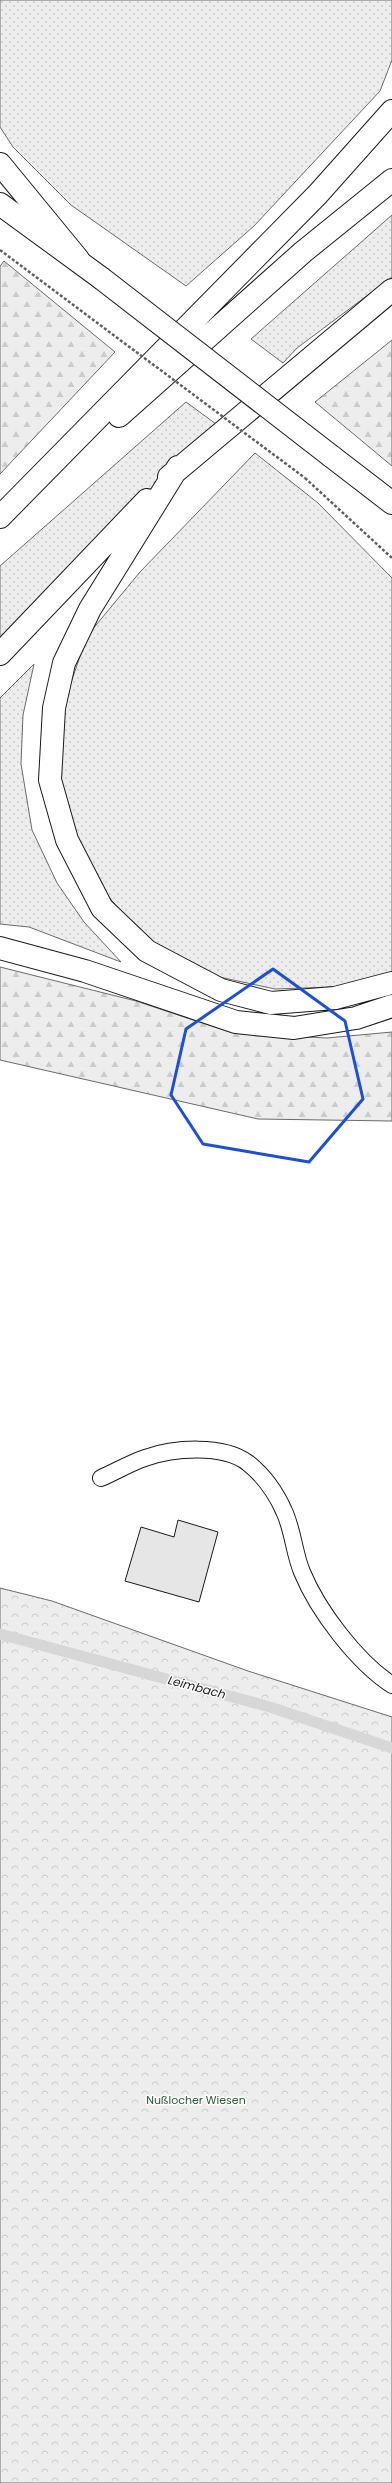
<svg xmlns="http://www.w3.org/2000/svg" width="392" height="2483" font-family="Poppins,sans-serif">
<style>
.grass{fill:url(#grass-dots);stroke:#6a6a6a}
.forest{fill:url(#forest-firs);stroke:#6a6a6a}
.park{fill:url(#park-crowns);stroke:#6a6a6a}
.lines{fill:none;stroke-linecap:round;stroke-linejoin:round}
.stream{stroke:#d7d7d7;stroke-width:11}
.building{fill:#e6e6e6;stroke:#1a1a1a}
.lane-casing{stroke:#1a1a1a;stroke-width:18}
.secondary-casing{stroke:#1a1a1a;stroke-width:24}
.highway-casing{stroke:#1a1a1a;stroke-width:24}
.path{stroke:#5f5f5f;stroke-width:2.5;stroke-dasharray:3 2;stroke-linecap:butt}
.lane{stroke:#fff;stroke-width:16}
.secondary{stroke:#fff;stroke-width:22}
.highway{stroke:#fff;stroke-width:22}
.secondary-bridge-casing{stroke:#1a1a1a;stroke-width:24;stroke-linecap:butt}
.path-bridge{stroke:#5f5f5f;stroke-width:2.5;stroke-dasharray:3 2;stroke-linecap:butt}
.secondary-bridge{stroke:#fff;stroke-width:22}
.marked{fill:none;stroke:#1d4ed8;stroke-width:3;stroke-linejoin:round}
.labels{text-anchor:middle;dominant-baseline:central;stroke-width:3;stroke-linejoin:round;paint-order:stroke}
.park-label{font-size:11px;fill:#2b5a34;stroke:#fff}
.water-label{font-size:12px;font-style:italic;fill:#1a1a1a;stroke:#fff}
</style>
<defs>
<pattern id="grass-dots" width="8" height="8" patternUnits="userSpaceOnUse"><rect width="8" height="8" fill="#ededed"/><path d="M2 2h.1M6 6h.1" fill="none" stroke="#cbcbcb" stroke-width="1.8" stroke-linecap="round"/></pattern>
<pattern id="forest-firs" width="22" height="20" patternUnits="userSpaceOnUse"><rect width="22" height="20" fill="#ededed"/><path d="M5 1l3.5 6h-7zM16 11l3.5 6h-7z" fill="#cbcbcb"/></pattern>
<pattern id="park-crowns" width="20" height="18" patternUnits="userSpaceOnUse"><rect width="20" height="18" fill="#ededed"/><path d="M2 6a3 3 0 1 1 6 0M12 15a3 3 0 1 1 6 0" fill="none" stroke="#cbcbcb"/></pattern>
</defs>
<rect width="100%" height="100%" fill="#fff"/>
<path class="grass" d="M0,0h392v60l-12,31 -126,135 -68,60 -115,-81 -58,-58 -13,-20z
M392,215v62l-95,71 -14,15 -32,-24z
M186,402l30,22 -216,218v-76z
M255,453l63,50 74,75v394l-58,15 -59,2 -56,-12 -52,-24 -42,-35 -35,-46 -24,-59 -11,-59 9,-51 23,-67 53,-64z
M34,664l-11,51 -2,49 11,66 25,53 27,39 37,40 -92,-35 -29,-3v-226z"/>
<path class="forest" d="M4,261l111,91 -115,122v-208z
M392,340v126l-77,-64z
M0,967l136,34 96,32 95,5 65,-6v89l-134,-2 -258,-59z"/>
<path class="park" d="M0,1588l52,13 196,70 144,46v766h-392z"/>
<g class="lines">
<path class="stream" d="M0,1634l270,73 122,41"/>
</g>
<path class="building" d="M178,1520l40,12 -19,70 -74,-21 16,-54 33,10z"/>
<g class="lines">
<g class="lane-casing">
<path id="lane" d="M101,1478c14,-6 29,-15 44,-20 28,-10 78,-14 103,5 15,12 28,30 36,48 9,19 10,42 18,61 16,39 55,90 90,113"/>
</g>
<g class="secondary-casing">
<path id="secondary" d="M0,204l101,74
M331,456l61,47"/>
</g>
<g class="highway-casing">
<path id="highway" d="M0,164l78,95
M119,416l184,-164 89,-72
M178,467l-88,142 -26,54 -10,45 -4,72 17,60 35,68 45,43 74,39 50,13 64,-5 57,-15
M169,477l223,-187
M0,517l318,-323 74,-83
M0,654l147,-154
M0,948l85,23 151,51 58,6 62,-10 36,-12"/>
</g>
<path class="path" d="M0,250l72,54
M305,478l87,80"/>
<use href="#lane" class="lane"/>
<use href="#secondary" class="secondary"/>
<use href="#highway" class="highway"/>
<g class="secondary-bridge-casing">
<path id="secondary-bridge" d="M101,278l230,178"/>
</g>
<path class="path-bridge" d="M72,304l233,174"/>
<use href="#secondary-bridge" class="secondary-bridge"/>
</g>
<path class="marked" d="M273,969l72,52 18,78 -54,63 -106,-18 -32,-49 15,-66z"/>
<g class="labels">
<g class="park-label">
<text x="196" y="2100">Nußlocher Wiesen</text>
</g>
<g class="water-label">
<text transform="translate(197 1687) rotate(15)">Leimbach</text>
</g>
</g>
</svg>
